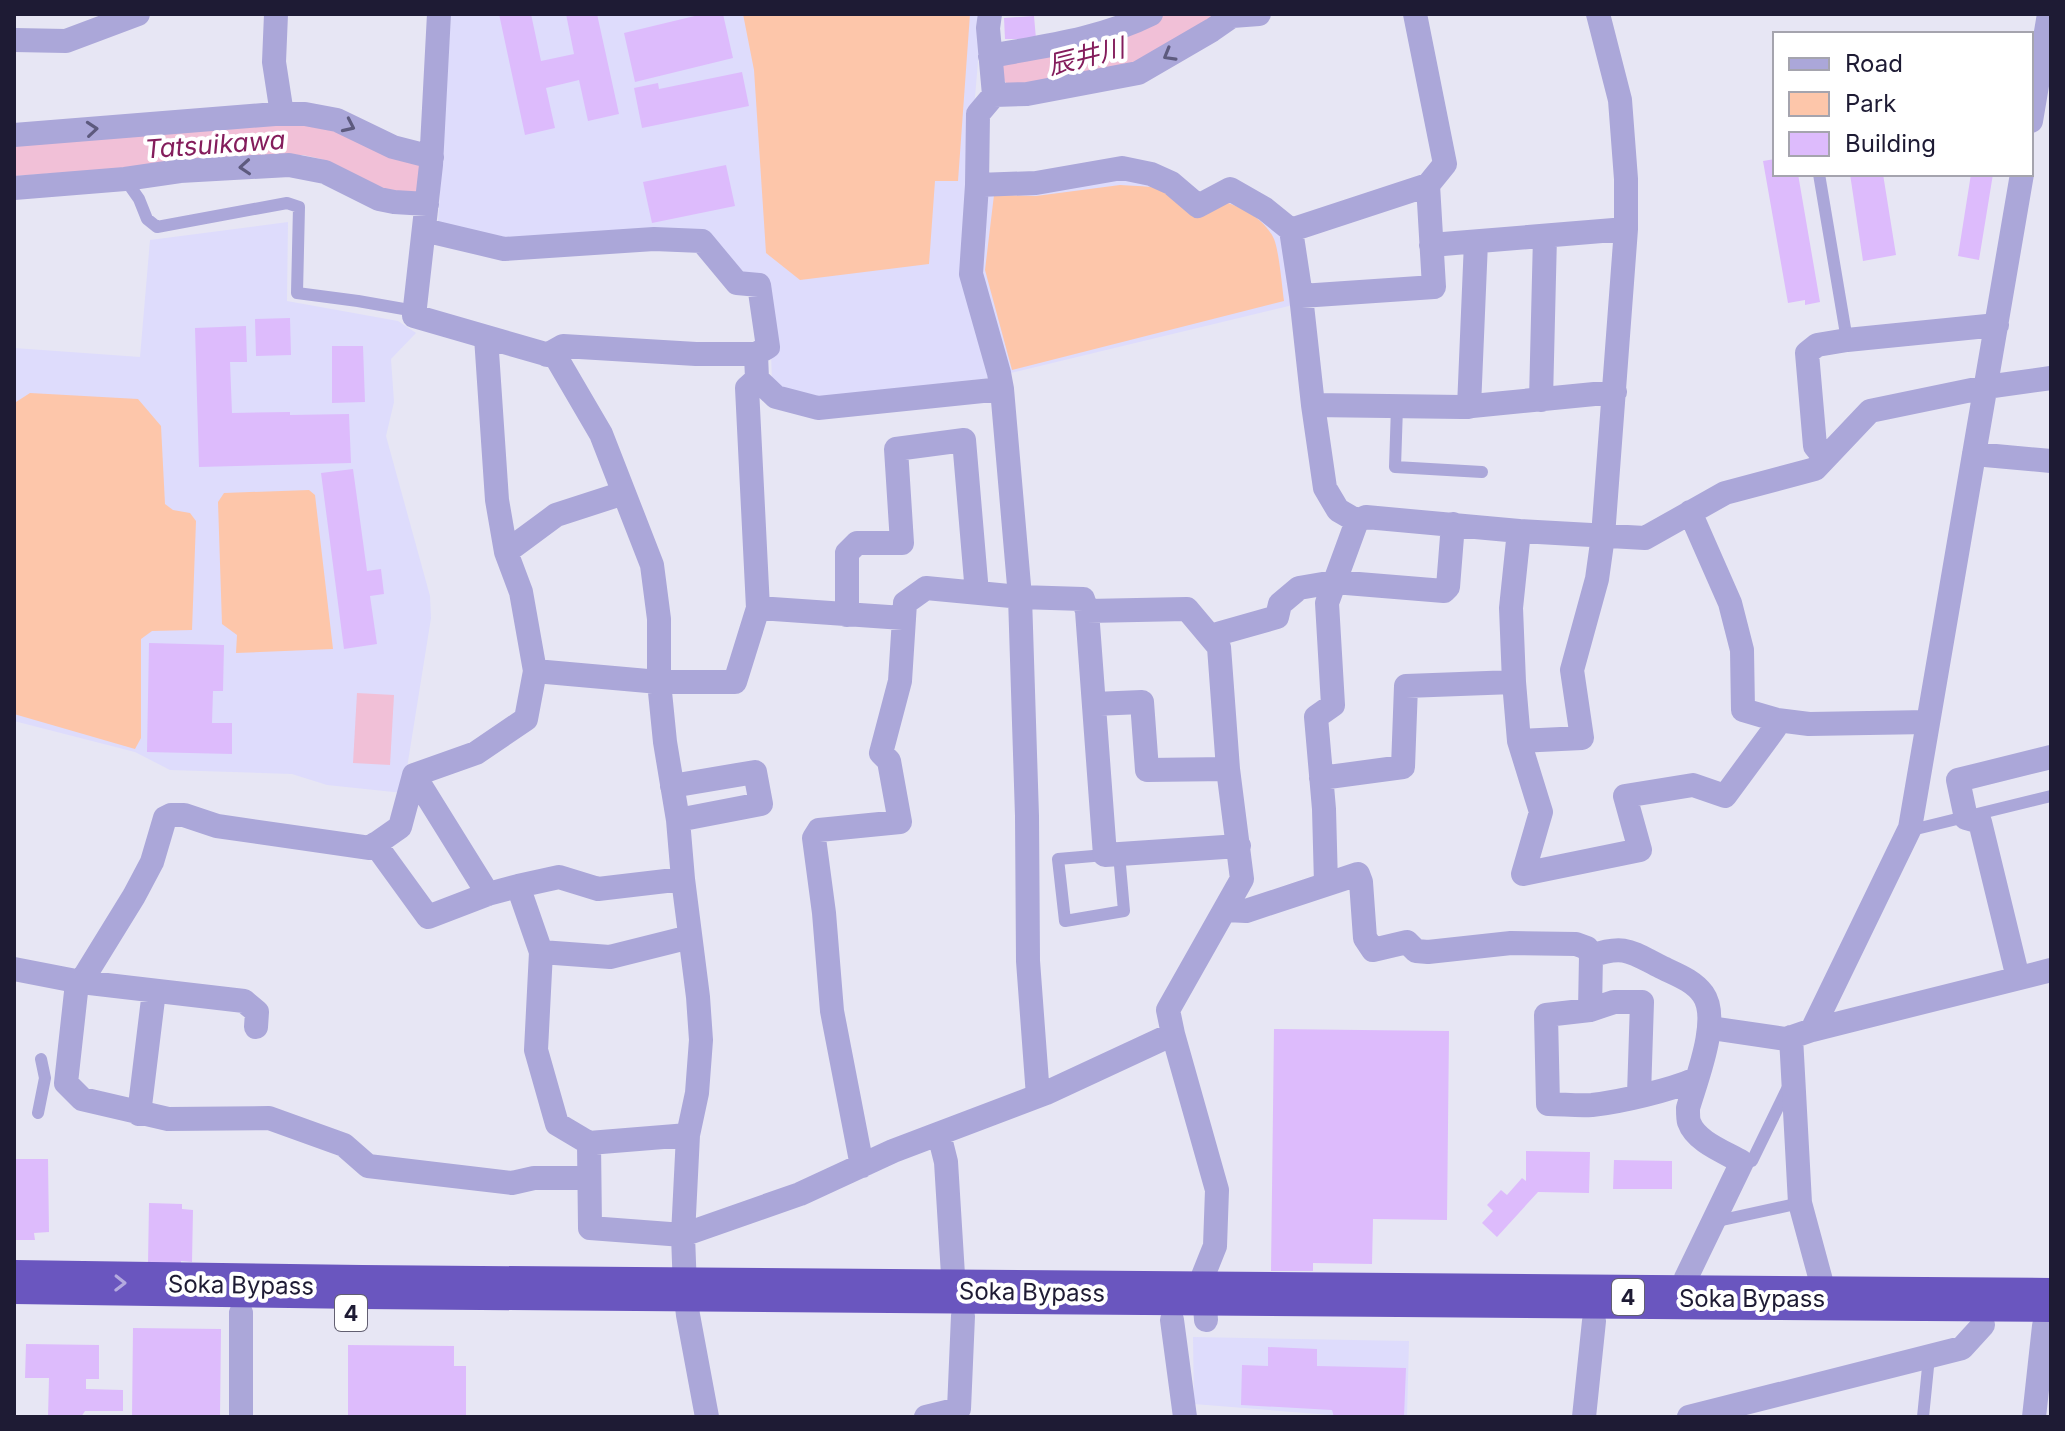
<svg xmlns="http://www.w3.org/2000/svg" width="2065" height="1431" font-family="Inter,'Noto Sans JP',sans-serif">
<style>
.built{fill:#dedcfc}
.green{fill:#fdc6aa}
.water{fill:#f1c0d7}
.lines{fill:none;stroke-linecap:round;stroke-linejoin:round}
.river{stroke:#f1c0d7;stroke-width:34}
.building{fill:#ddbbfc}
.lane{stroke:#aba7d9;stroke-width:12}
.street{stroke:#aba7d9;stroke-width:24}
.highway{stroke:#6a56bf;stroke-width:44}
.oneway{stroke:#5d5a7e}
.oneway2{stroke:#b4aadf}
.labels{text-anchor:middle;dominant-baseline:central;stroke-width:8;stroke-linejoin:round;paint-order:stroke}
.shield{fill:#fff;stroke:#625f71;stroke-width:2}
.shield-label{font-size:22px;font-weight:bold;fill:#1e1b34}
.street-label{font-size:24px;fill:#1e1b34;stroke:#fff}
.water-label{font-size:26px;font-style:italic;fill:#841d5c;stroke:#fff}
</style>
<rect width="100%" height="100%" fill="#e7e6f4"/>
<path class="built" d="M451,14h531l-15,178 150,-13 110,19 54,36 12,71 -303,73 -175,20 -29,-7 -14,-9 -1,-28 -27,-80 -35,-42 -206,6 -65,-15z
M288,222l-1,79 111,20 18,12 -25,26 3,43 -8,34 44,160 1,22 -28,175 -76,-8 -35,-11 -122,-4 -35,-18 -121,-31v-373l126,9 10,-117z
M1193,1337l216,4 -2,76h-76l-1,-2 -136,-11z"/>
<path class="green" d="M743,14h227l-12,167h-23l-6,83 -129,16 -34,-27 -12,-183z
M1120,185c43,2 134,9 154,54 5,12 8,47 10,62l-272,69 -27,-100 9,-75 42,1z
M30,393l108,6 23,27 4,78 8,6 17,3 6,8 -4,109 -40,1 -11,8v99l-6,11 -121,-35v-304l2,-8z
M309,490l6,5 18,154 -97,4 1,-18 -15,-11 -4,-122 6,-9z"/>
<path class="water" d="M357,693l37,2 -4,70 -37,-2z"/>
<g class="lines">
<path class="river" d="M1019,72c62,-10 124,-21 176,-58
M14,159l141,-10 117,-11h32l23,5 65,32 16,3"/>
</g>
<path class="building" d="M499,14h32l10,47 33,-7 -8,-40h31l22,100 -31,7 -9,-41 -33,8 9,40 -30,7z
M703,14h20l10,44 -98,24 -11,-49z
M1034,16l2,23h-31l-1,-21z
M742,72l7,34 -107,22 -8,-40 24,-5 1,6z
M1775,159v15h23l22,128 -15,3v-5l-17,3 -25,-142z
M726,165l9,41 -83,17 -9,-41z
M1850,174h33l13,81 -33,6z
M1971,174h22l-14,86 -21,-4z
M290,318l1,37 -35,1 -1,-37z
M246,326l1,36h-17l2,51 58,-1v3l59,-1 2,49 -152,4 -4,-139z
M332,346h31l2,56 -33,1z
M353,469l14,102 14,-2 3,25 -14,2 7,48 -33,5 -23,-176z
M149,643l75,2 -1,46h-10l-1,32h20v31l-85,-2z
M1274,1029l175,2 -2,189 -74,-1 -1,45 -59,-1v8h-42z
M1526,1151l64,1 -1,41 -51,-1 -41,45 -15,-14 11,-12 -6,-6 14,-15 6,5 15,-17 4,3z
M14,1159h34l1,73 -15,1 1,7h-21z
M1614,1160l58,1v28h-59z
M149,1203l33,1v5l11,1 -1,52 -11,-1v4l-33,-1z
M133,1328l88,1 -1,88h-88z
M26,1344l73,1v34h-13v10l37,1v21h-38l-4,6h-33l1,-39h-24z
M348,1345l106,1v20h12v51h-118z
M1268,1347l49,2v17l89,2 -2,49h-70l-2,-7 -91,-5 1,-40 26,1z"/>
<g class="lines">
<path class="lane" d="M1819,174l28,166
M125,179l14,20 8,20 10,8 130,-24 12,4 -2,86 61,8 57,10
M1397,407l-2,60 87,5
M1910,828l6,1 135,-33
M1105,855l-47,4 7,62 59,-10 -5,-57
M38,1113l7,-35 -4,-19
M1742,1162l10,-1 36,-74
M1713,1222l87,-19
M1923,1417l6,-60"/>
<path class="street" d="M276,14l-2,48 8,52
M439,14l-8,151 -17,151 142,41 45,77 51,131 7,54v63l6,60 13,78 5,59 15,118 3,43 -4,53 -9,42 -5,100 2,55 3,25 19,102
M990,14l-2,14 6,67 -16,19 -1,71 -6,89 28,99 3,16 18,208 7,219 1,145 10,135
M1232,16l27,-2
M14,40l52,1 72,-27
M990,56c55,-10 111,-17 161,-42
M994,95l33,-1 111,-21 74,-43 23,-16
M2031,121l18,-107
M14,135l261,-21h30l32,6 56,27 39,10
M977,185l59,-2 86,-15 29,6 20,9 27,23 32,-17 35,20 26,21 10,66 12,109 12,83 13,22 19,11
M14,188l111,-9 55,-8 109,-6 36,7 54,27 15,3 33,2
M424,230l80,19 150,-10 48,2 35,42 22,2 9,62 -12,7h-60l-133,-8 -16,9
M1291,230l137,-45 17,-21 -30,-150
M1431,245l195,-16
M1301,296l133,-9 -6,-102
M486,337l11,163 9,52 15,40 14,79 -9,48 -50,34 -62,22 -14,52 -30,21 -153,-22 -33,-11h-13l-6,3 -13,44 -18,34 -53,86 -5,10 -10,91 16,16 86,20 101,-1 75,27 24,21 144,17 22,-5h55
M757,379l19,18 42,11 184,-19
M1541,400l4,-164
M1313,405l149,2 153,-15
M1469,407l7,-165
M1974,454l77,7
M1825,458l-10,-12 -8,-93 10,-8 30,-5 150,-15
M1690,512l40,91 12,47 1,60 34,10 32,4 119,-2
M1519,531l-8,77 3,74 5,59 22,71 -18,62 117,-24 -15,-54 68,-11 32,11 50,-68 2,-8
M506,552l50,-37 68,-22
M758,608l145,10
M1087,611l100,-2 32,38 9,122 14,110 -74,131 5,24 44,156 -2,56 -12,30 3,44
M847,615v-62l10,-10h45l-6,-94 68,-9 13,153
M1210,636l67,-19 3,-13 19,-16 35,-6 110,9 4,-4 5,-63
M535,671l124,11h76l23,-74 -11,-220 10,-9 -1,-25
M1094,704l48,-2 5,68 81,-1
M1519,741l63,-3 -10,-68 25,-91 6,-43 23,-307v-50l-6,-79 -22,-86
M414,775l74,119
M1321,778l82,-11 3,-81 108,-4
M672,786l83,-14 6,32 -83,16
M375,844l53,73 60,-23 30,-8 41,-9 39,12 85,-10
M1326,884l-2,-75 -8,-92 17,-12 -6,-102 30,-82 9,-4 153,14 126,7 80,-45 90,-24 55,-58 116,-24 65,-9
M518,886l23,66 -5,98 21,74 32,19 99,-8
M1226,910l20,1 112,-37 3,8 4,56 8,12 34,-8 9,9 12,1 83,-9 65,1 11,4 4,8 -1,54
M541,952l69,5 80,-20
M1591,956c34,-12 40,-4 70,11 14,7 32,13 42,27 18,25 -7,86 -15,114 0,3 0,11 1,14 7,20 36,30 53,40l-56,116 -5,19
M14,969l67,13 163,19 13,11 -1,15
M2018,978l-38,-156 -14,-4 -8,-38 93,-23
M1711,1028l75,11 26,-9 239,-60
M1812,1030l98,-202 112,-654
M1791,1037l9,166 26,96
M1639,1095l3,-93h-28l-24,8 -44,5 2,89c14,0 29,2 44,1 28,-3 79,-15 104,-26
M139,1114l15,-123
M939,1134l7,28 8,129
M589,1143l1,85 93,7 117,-41 93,-43 153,-58 127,-59
M862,1166l-30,-155 -8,-98 -10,-75 5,-8 81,-8 -11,-61 -8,-8 19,-72 5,-78 21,-15 94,9 63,2 4,12 18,244 134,-9
M1172,1320l13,97
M241,1417v-104
M926,1417l33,-8 4,-93
M1584,1417l10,-96
M1689,1417l273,-69 21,-23
M2034,1417l10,-91"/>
<path class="highway" d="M14,1282l348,5 1689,13"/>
</g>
<defs><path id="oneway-chevron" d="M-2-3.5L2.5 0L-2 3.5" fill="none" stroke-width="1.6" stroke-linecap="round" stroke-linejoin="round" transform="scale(2)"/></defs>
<g class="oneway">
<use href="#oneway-chevron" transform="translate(1169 55) rotate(150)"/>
<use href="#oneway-chevron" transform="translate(349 126) rotate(25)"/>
<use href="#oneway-chevron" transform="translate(92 129) rotate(-5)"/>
<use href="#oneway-chevron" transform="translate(245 167) rotate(176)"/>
</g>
<use class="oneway2" href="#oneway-chevron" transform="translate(120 1283) rotate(1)"/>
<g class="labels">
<g class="shield">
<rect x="1612" y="1279" width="32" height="36" rx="6"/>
<rect x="335" y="1295" width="32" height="36" rx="6"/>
</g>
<g class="shield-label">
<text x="1628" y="1297">4</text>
<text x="351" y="1313">4</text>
</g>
<g class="street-label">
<text transform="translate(241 1285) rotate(1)">Soka Bypass</text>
<text transform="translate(1032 1292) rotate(1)">Soka Bypass</text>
<text x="1752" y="1298">Soka Bypass</text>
</g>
<g class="water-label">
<text transform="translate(1086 56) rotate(-14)">辰井川</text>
<text transform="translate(215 144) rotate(-4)">Tatsuikawa</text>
</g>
</g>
<rect width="2065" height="1431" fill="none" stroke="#1e1b34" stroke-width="32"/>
<rect x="1773" y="32" width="260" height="144" fill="#ffffff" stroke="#a5a4ae" stroke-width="2"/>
<rect x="1789" y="58" width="40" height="12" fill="#aba7d9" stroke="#a5a4ae" stroke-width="2"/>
<text x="1845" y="72" font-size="24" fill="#1e1b34">Road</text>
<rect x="1789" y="92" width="40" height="24" fill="#fdc6aa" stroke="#a5a4ae" stroke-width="2"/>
<text x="1845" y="112" font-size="24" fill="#1e1b34">Park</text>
<rect x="1789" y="132" width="40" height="24" fill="#ddbbfc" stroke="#a5a4ae" stroke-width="2"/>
<text x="1845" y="152" font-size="24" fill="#1e1b34">Building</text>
</svg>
